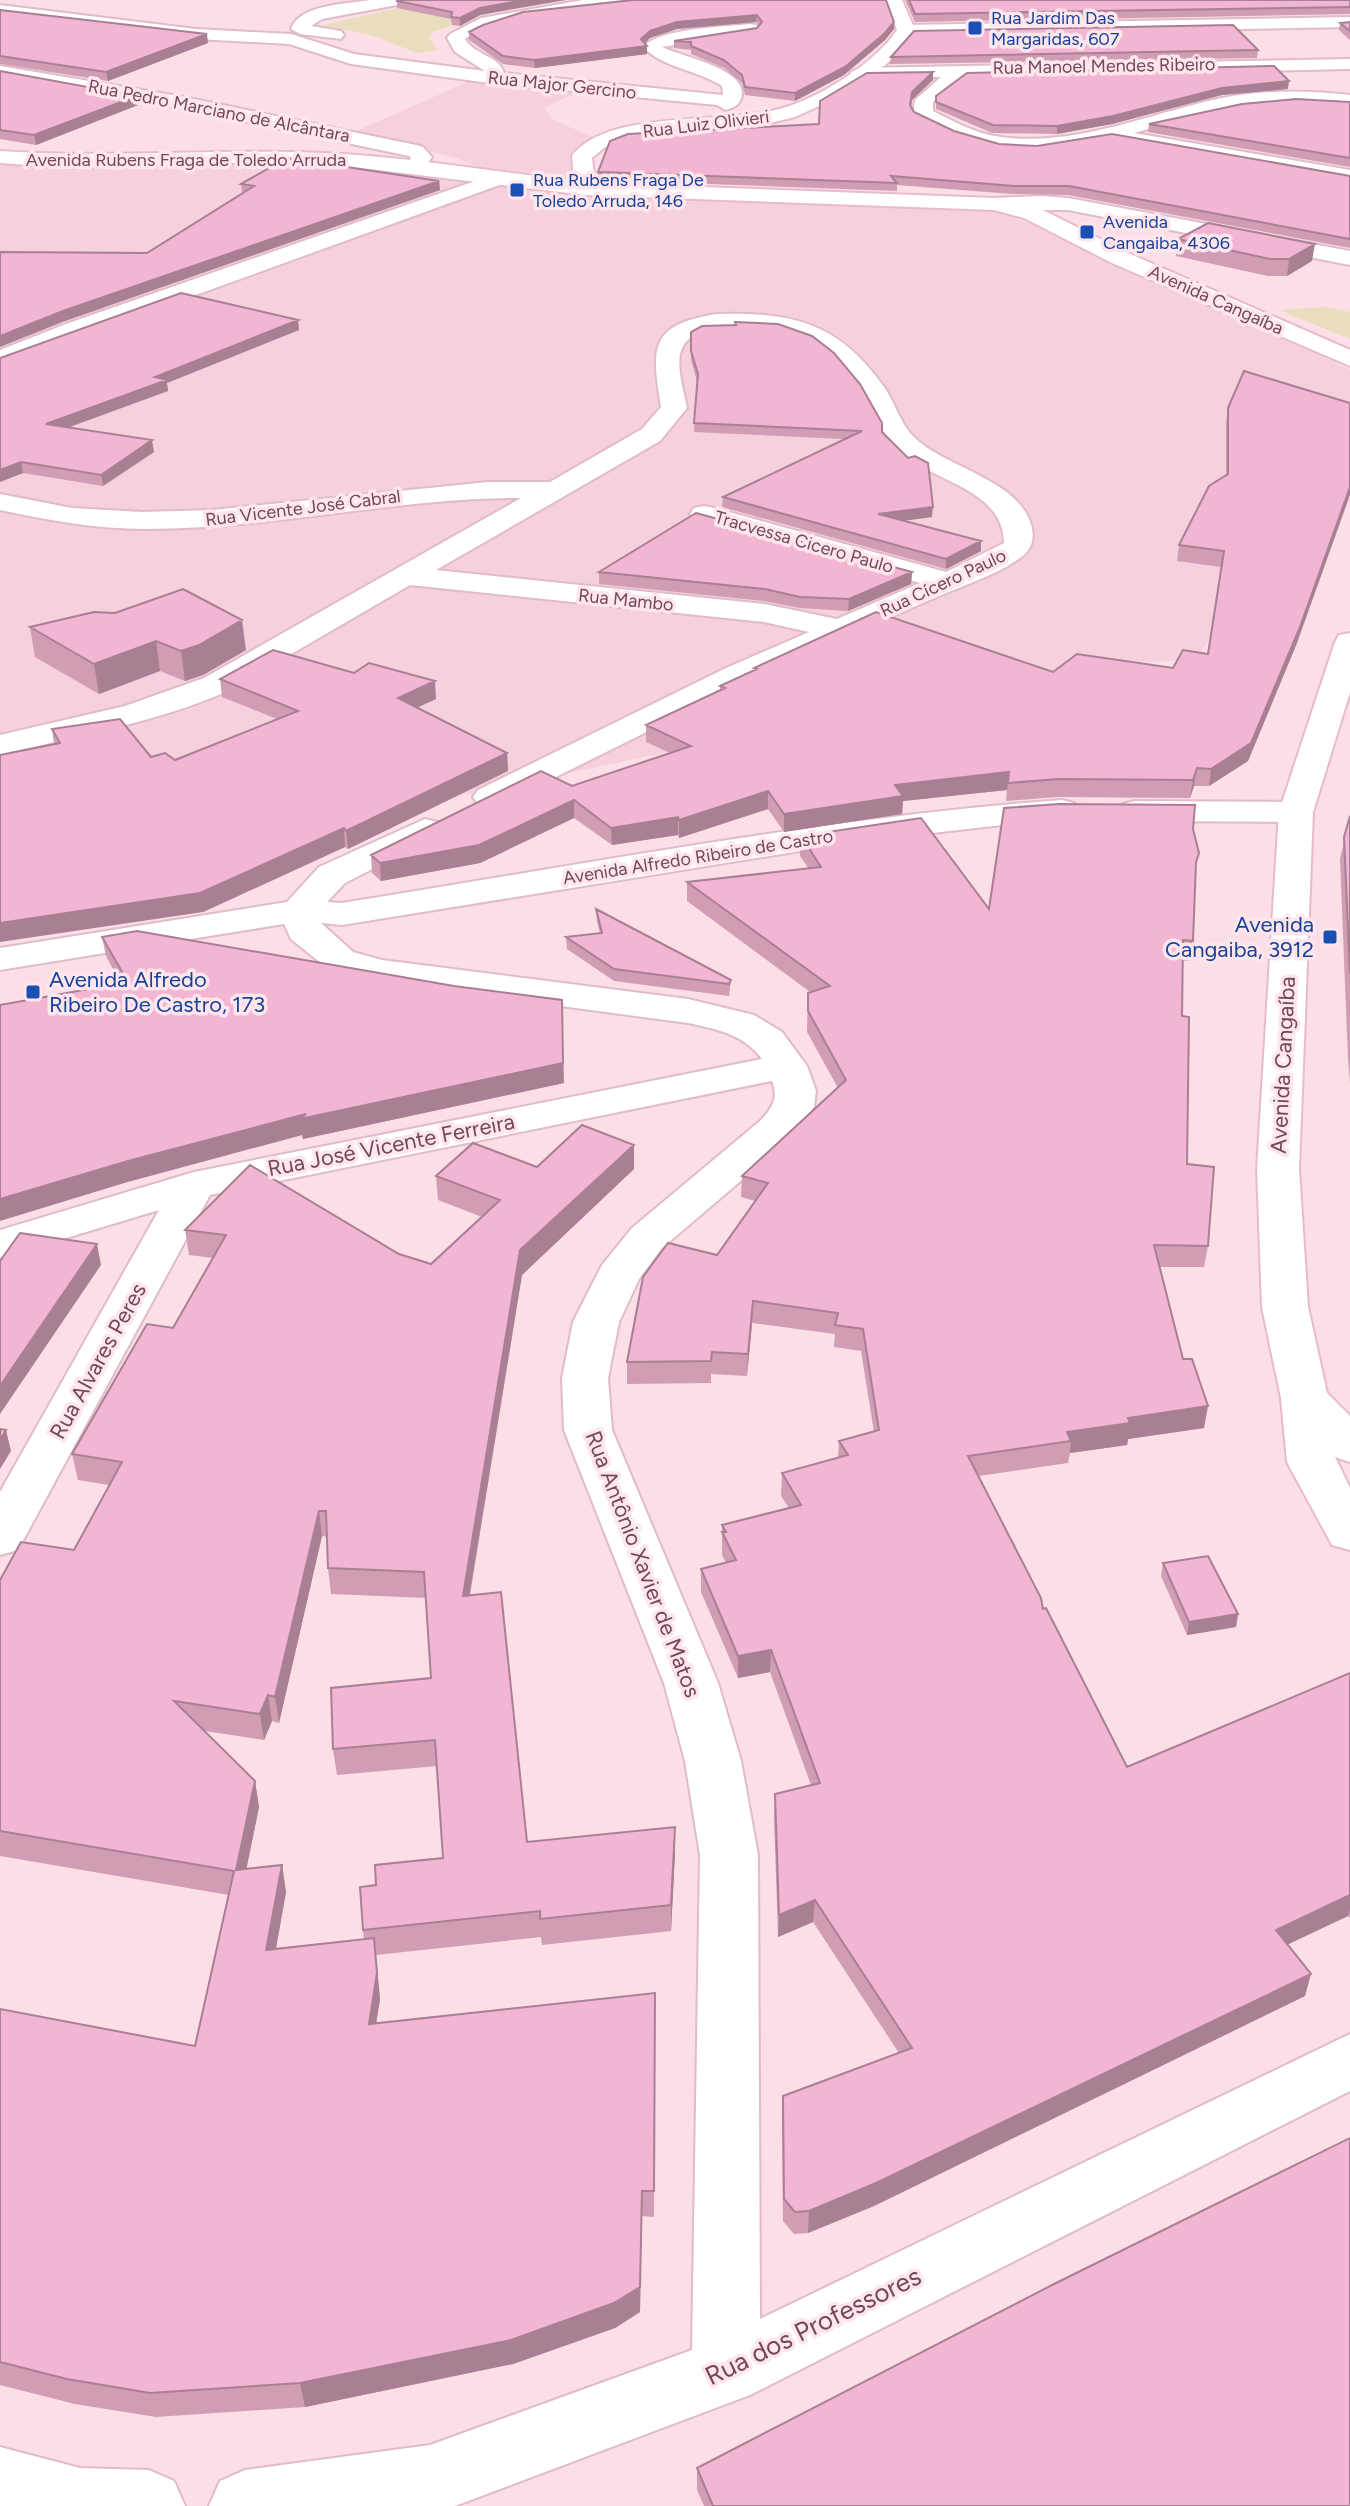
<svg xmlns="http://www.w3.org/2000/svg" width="1350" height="2506" font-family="Figtree,sans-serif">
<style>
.residential{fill:#f6d0dc}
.green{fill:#e9ddbe}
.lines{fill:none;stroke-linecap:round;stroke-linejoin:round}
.street-casing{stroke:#e0bbca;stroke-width:4}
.secondary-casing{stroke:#e7bbcd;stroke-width:4}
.street{fill:#fff;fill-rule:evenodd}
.secondary{fill:#fff;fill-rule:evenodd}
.wall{fill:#d09db5;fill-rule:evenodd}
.shaded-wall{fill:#a97f94}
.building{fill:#f2b6d3;stroke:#a97f94;stroke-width:2}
.transit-dot{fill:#1a4fb4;stroke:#ffe5ec;stroke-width:3}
.labels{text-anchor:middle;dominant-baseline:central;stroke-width:7;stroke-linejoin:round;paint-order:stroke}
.far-transit-label{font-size:18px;fill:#164399;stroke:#ffe5ec;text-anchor:start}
.far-street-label{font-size:18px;fill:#72475d;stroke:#ffe5ec}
.transit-label{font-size:22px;fill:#164399;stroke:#ffe5ec;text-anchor:end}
.street-label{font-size:22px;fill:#72475d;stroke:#ffe5ec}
.near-street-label{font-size:26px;fill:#72475d;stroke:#ffe5ec}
</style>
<rect width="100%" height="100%" fill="#fcdee6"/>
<path class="residential" d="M488,73l107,12 -50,22 6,12 42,18 -10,46 413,28 138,52 216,107v67l-155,223 -104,4 -634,132 -457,42v-679l236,-7 256,20 -35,-14 -105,-25z"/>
<path class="green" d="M435,0l45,9 7,6 -55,17 -3,6 9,12 -21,3 -43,-17 -51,-11z
M1325,307l25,5v27l-71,-29z"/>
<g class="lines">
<g class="street-casing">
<path id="street" d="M370,0h35l-8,5 -75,14 -11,7 30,5 3,4 -3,4 -41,-5 -9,-5c8,-25 57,-25 79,-29z
M583,0h57l-8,5c-48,5 -127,5 -167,34 9,16 35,17 39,34l219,22 -1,-9c-22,-15 -64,-20 -78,-39 14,-19 81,-20 106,-23l6,1 3,4 -3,4 -94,14c18,9 82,21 80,47 -1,10 -7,13 -16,16l-9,-5 -228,-22 -138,-19 -62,-20 -93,-5 -196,-24v-10l196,24 95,5 63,20 131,17 -30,-19 -8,-14 3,-4 31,-16z
M1350,17v10l-444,8 -9,-5 9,-5z
M1350,59v10l-385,8 -32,25v9c22,11 43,23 68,26 75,10 149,-24 221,-39 43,-8 85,-8 128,-3v12c-76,-10 -143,6 -216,26l216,37v12l-239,-43 -75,12 -37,-2 -44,-12 -39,-19 -3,-4 2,-14 26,-23 -82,1 -9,-5 9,-5z
M0,66l184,31 232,48 7,2 9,10 -10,14 -7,2 -10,-6 6,-9 -2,-2 -225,-47 -184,-33z
M498,173l7,2 3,4 -3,4 -505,183v-16l66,-26z
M1043,196l25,2 282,53v14l-282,-55h-74l-11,-6 11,-6z
M716,314c76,-2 122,8 168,73 10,14 15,33 27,47 30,34 110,44 121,94 3,17 -4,26 -18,34 -20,13 -44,21 -65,30 -49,20 -95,42 -143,64 -103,46 -203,98 -304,148l-12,3 -12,-3 -5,-7 5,-7 248,-122 83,-36 -45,-10 -354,-37 -184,107c-72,31 -150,44 -226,63v-20l125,-29 79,-28 317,-180c-126,0 -250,31 -376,31 -49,0 -97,-9 -145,-19v-16l72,14 70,4 70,-2 276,-28h62l92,-53 19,-22c-10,-61 -11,-82 55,-93zM716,328c30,0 70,-3 97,14 21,13 42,35 54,58 11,20 18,40 37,55 34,28 99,35 100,88l-58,29 -232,-64 -10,-2 -10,2 -4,6 4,6 226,63 -83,36 -73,-15 -328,-34 224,-129 27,-33c-8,-40 -21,-71 29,-80z
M1062,800l12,3 5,7 -5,7 -212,24 -520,84 -21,-2 32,29 29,8 306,39 66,16 28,17 25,34 9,25 -2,16 -24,32 -128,109 -23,31 -20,43 -11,56 4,52 106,253 23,78 17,94 2,464 590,-285v57l-600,304 -295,111h-246l11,-25 25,-11 185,-25 262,-95 8,-495 -15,-94 -21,-78 -100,-253 -2,-52 11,-56 29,-57 30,-37 128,-107c12,-13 19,-22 12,-40l-562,114 -192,355 -18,5v-63l159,-282 -159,48v-28l194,-58 568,-113c-18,-25 -46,-30 -74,-36l-308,-41 -53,-14 -36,-29 -7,-15 -284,46v-22l287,-46 32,-35 106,-48 12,3 5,7 -5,7 -92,47 -18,19 15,1c239,-38 479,-85 720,-103z
M1135,801l161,1 12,3 5,7 -5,7 -12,3 -161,-1 -12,-3 -5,-7 5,-7z
M0,2447l80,21 69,2 25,11 11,25h-185z"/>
</g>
<g class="secondary-casing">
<path id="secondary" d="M886,0h16l13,30 -16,23 -14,12 -53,35 -37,17 -29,7 -141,16 -21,8 -12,10 3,25 399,15 45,10 89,45 222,97v16l-238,-103 -88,-45 -30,-8 -409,-15 -241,-29 -114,-3 -160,5 -70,-5v-12c114,8 228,-4 343,3 77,5 154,18 231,27l-2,-25c36,-48 156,-31 211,-48 38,-11 92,-45 114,-78z
M1350,633v59l-37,120 -14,357 9,138 19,86 23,23v46l-15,-5 15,31v62l-18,-5 -45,-83 -6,-64 -19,-91 -5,-138 22,-357 56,-170 4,-7z"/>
</g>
<use href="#street" class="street"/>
<use href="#secondary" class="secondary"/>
</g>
<path class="wall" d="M633,0l261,22v7l-9,11 -41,35 -49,26 -50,-6 -3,-12 -18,-15 -33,-14v-4l-17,-2v-7l83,-13 2,-3 -3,-3 -79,7 -27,9 -6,6 3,2v8l-112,14 -32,-4 -34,-24v-8z
M905,0h445v14l-435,8z
M397,1l83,14 -20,11 -8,-1 -1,-6 -54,-11z
M0,10l208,33 -100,38 -108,-17z
M1350,22v18l-11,-10 1,-7z
M1258,50l-1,8 -367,6 1,-7z
M0,71l138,34 -102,40 -36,-6z
M933,72v8l-21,20 -1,6 3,6 40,19 45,13 351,32v72l-282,-53 -55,-1 -116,-9v6l-299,-11v-8l221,-48z
M1288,89l-66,6 -110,29 -55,10 -65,-1 -56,-24v-13z
M1350,102v65l-202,-35 1,-8z
M439,181l1,9 -375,131 82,-68 95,-60 -1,-9z
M1178,239l134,22 -25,15h-19l-92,-20z
M298,320l1,10 -132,53 1,8 -100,36 86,25 -51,34 -80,-13 -23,9v-124z
M735,322l147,110 50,85 -29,4 78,30 -35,18 -224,-62 1,-10 121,-58 -150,-7 3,-51 -6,-21v-28l44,-7z
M1228,408l69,235 -49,118 -39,25h-15l-4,12 -133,-1 -51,4 1,-11 -104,11 -1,13 -118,18 -16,-23 -89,29 -1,-3 -66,10 -38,-27 -94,45 -99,18 -9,-8 -1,-18 299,-102 -24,-11v-17l74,-35v-4l34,-15v-3l299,4 120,-4 35,-14 13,-87 -44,-6 2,-16 47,-70v-52z
M599,572h313l-1,12 -63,27 -48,-3 -36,-7 -165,-17z
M30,627l216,23 -43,25 -18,6 -25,-10 -61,23 -64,-37z
M220,679l216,20 -20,9 91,45 1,18 -160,78 -3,-2 -142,65 -149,-168 -2,-15 99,28 24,3 102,-41 -55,-22z
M1350,816v267l-2,-24 -8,-200z
M1193,829l3,44 -3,68 -3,20h-7l-1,55 5,148 21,82 -4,21h-44l23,92 21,69 -76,11 -1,6 -57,8 -2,10 -89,13 64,133 84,158 223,-94v245l-2,-2 -61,28 18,52 -431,210 -66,27 -14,1 -11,-13 -1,-103 1,-22 116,-43 -86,-131 -35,15 -4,-120 1,-23 36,-9 -41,-113 -32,6 -37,-86v-23l25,-6 -4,-8v-30l67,-17 -8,-12 1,-23 56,-15 1,-17 35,-9 -13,-81 -27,-4 1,-13 -83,-11 -5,53 -36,-2v9l-84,1v-22l90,-107 38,-54 -14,-4 1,-21 96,-88 -31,-56 1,-39 2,-1 -123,-91v-19l121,-14 -8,-12 1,-20 188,73z
M596,909l135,71 -2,16 -115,-15 -47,-32 -1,-12 34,-3 -3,-13z
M102,937l462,146 -261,56 -1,-4 -171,46 -10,-197 -15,-28z
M537,1167l97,2 -112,106 -52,320 57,247 148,11 -4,78 -129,14 -1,-8 -165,18 4,44 -4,24 279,-30 -1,224 -12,-1 -2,96 -25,16 -102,36 -208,43 -149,10 -81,-13 -75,-19v-376l195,37 34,-151 -229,-39v-276l74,-30 35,-65 -31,-5 -6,-26 101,-126 40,-70 -24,-3 -4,-25 214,24 32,10 51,-47 -44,-17 -2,-24zM322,1536l5,1 1,31 3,26 95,4 5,80 -98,71 4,26 100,-9 6,92 -67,27 -13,45 1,9 -88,9 10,-56 -4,-27 -36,4 13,-62 -4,-26 -50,-50 59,9 8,-19 7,2z
M1163,1563l75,51 -2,13 -49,8 -26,-59z
M697,2468l653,38h-646l-7,-16z"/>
<path class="shaded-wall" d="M524,0h42l-86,15 -20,11v-8l20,-10z
M757,15l-1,7 -79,7 -27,9 -9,9v-8l9,-8 27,-9z
M894,22v7l-9,11 -41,35 -49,26v-8z
M207,34l1,9 -100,38 -2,-9z
M647,46v8l-112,14 -1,-8z
M933,72v8l-21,20 -2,14 2,-22z
M1289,81l-1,8 -66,6 -110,29 -55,10v-8l165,-38z
M137,96l1,9 -102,40 -2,-10z
M439,181l1,9 -375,131 -65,26v-11l63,-25z
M1315,244l-3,17 -25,15 2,-17z
M298,320l1,10 -132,53 1,8 -120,44 -2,-11 109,-47z
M152,440l2,12 -51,34 -2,-11z
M21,462l2,11 -23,9v-12z
M1350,487v8l-53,148 -49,118 -39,25 2,-17z
M933,507l-1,10 -55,7 1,-10z
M981,541v10l-35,18v-10z
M912,572l-1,12 -63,27 1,-12z
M242,620l4,30 -43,25 -18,6 -4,-30z
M156,641l4,30 -61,23 -5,-30z
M435,681l1,18 -37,17 -1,-18z
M507,753l1,18 -160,78 -2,-18z
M1197,768l-3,18 -4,12 3,-18z
M1009,772l-2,18 -104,11 -1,13 -118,18v-18l111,-29z
M768,791v18l-89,29v-18z
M574,800v18l-94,45 -99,18 -1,-18z
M678,817v18l-66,10 -1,-17z
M344,828l1,19 -142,65 -203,30v-19z
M562,1000l2,83 -261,56 -1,-4 -171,46 -131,40v-22z
M634,1145v24l-112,106 -57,347 -2,-26 57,-346z
M97,1244l4,21 -101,149v-28z
M753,1301l-1,22 -5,53 1,-22z
M1208,1406l-4,22 -76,11 -1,6 -57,8 1,-12 -4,-9 61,-14z
M6,1430l5,21 -11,18v-29z
M319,1511l3,25 -43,187 -4,-26z
M1238,1614l-2,13 -49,8 2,-13z
M771,1650l-1,22 -32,6v-22z
M268,1695l4,26 -8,19 -4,-26z
M255,1781l4,26 -18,89 -5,-26z
M675,1827v26l-4,78v-26z
M282,1865l4,27 -15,84 -5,-26z
M1350,1895v15l-2,6 -78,37 6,-23z
M815,1900l-2,22 -35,15 1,-22z
M374,1938l6,61 -8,51 -3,-26z
M1311,1974l-6,22 -431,210 -66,27 1,-22z
M642,2191l-2,121 -25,16 -102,36 -208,43 -5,-24z"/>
<path class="building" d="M398,0h126l-44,8 -20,10 -9,-1 1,-5 -55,-11z
M633,0h253l8,22 -9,11 -40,34 -50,26 -50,-6 -3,-12 -18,-15 -33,-14v-4l-17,-1 83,-13 5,-6 -5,-7 -80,7 -27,9 -9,8 6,7 -113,14 -31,-4 -34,-24 14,-7 40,-13z
M909,0h441v7l-435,7z
M0,10l207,24 -101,38 -106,-16z
M1350,22v9l-10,-8z
M1233,25l25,25 -367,7 23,-26z
M1274,66l15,15 -67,7 -109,28 -56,10 -64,-1 -57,-23v-6l31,-23z
M0,71l137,25 -103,39 -34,-5z
M933,72l-21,20 -2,13 4,7 40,19 45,13 38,2 75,-12 238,42v63l-281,-53h-55l-123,-10 6,7 -299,-11 12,-31 18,-7 191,-10 1,-23 47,-28z
M1296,99l54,3v56l-201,-34 93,-20z
M287,158l152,23 -376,130 -63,25v-84l147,1 107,-67 -13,-2z
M1208,223l107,21 -26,15h-19l-92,-20z
M181,293l117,27 -143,57 12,3 -121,44 106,16 -51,35 -80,-13 -21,8v-112z
M735,322l43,2 34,12 22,17 26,31 22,39v9l26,26 7,-2 13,7 5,44 -55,7 103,27 -35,18 -223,-62 139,-66 -168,-8 4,-49 -7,-23v-19l11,-6 34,-1z
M1244,371l106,32v84l-50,140 -49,116 -40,26 -14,-1 -4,12 -134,-1 -51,4 1,-11 -114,13 8,11 -119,18 -16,-23 -89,29 -1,-3 -67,11 -37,-28 -95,45 -99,18 -9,-8 170,-84 31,15 119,-40 -45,-21 79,-37 -5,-2 37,-17 -3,-1 122,-56 177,60 24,-18 96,14 10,-18 25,4 16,-103 -45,-6 30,-59 19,-12v-66z
M696,513l216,59 -63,27 -49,-2 -35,-8 -166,-17z
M183,589l59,31 -43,25 -18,6 -25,-10 -62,23 -64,-37 64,-15 21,1z
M273,650l81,23 15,-10 66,18 -37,17 109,55 -161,78 -2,-3 -144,65 -200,30v-168l60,-12 -8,-14 68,-10 31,38 14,-4 10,7 123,-49 -78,-32z
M1059,804l136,1 -2,24 6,24 -3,9 -3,79 -10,-1 -1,76 7,1 -2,147 27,3 -6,79 -54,-1 29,114h9l16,47 -80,12 2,5 -63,9 4,9 -103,15 73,142 2,11 3,-1 81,159 223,-94v222l-74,35 35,44 -435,209 -67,28 -14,1 -11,-13 -1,-103 129,-48 -97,-148 -36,15 -4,-121 45,-11 -49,-133 -33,6 -37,-87 35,-9 -14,-28h4l-4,-7 79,-20 -19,-32 66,-18 -9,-14 40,-11 -16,-101 -28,-4 3,-12 -85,-12 -5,53 -36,-2 -1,9 -84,1 16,-85 13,-18 12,-16 49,12 51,-72 -26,-7 104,-96 -38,-69v-18l22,-7 -143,-104 134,-15 -20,-31 120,-18 68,91 15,-101z
M1350,816v158l-6,-137z
M596,909l135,71 -2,4 -115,-15 -48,-32 36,-4z
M137,931l317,55 108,14 1,63 -263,56 6,-5 -178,47 -128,38v-194l128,-23 -26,-45z
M582,1125l52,20 -114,105 -57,346 38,-4 26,250 148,-15 -4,78 -131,14v-8l-177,19 -3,-43 16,-2 -1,-20 68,-7 -8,-118 -102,9 -2,-61 100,-10 -7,-106 -96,-4 -2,-57h-7l-44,186 -7,-2 -8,19 -86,-13 81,80 -19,89 46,-5 -16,85 108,-12 3,35 -8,51 286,-31 -1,198h-12l-2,96 -26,16 -103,37 -211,43 -150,10 -83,-14 -67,-17v-353l195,37 39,-175 -234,-40v-251l21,-38 53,8 48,-88 -50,-8 75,-130 26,4 53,-93 -41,-5 65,-65 149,89 32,10 69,-64 -64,-24 37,-33 64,24z
M20,1233l77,11 -97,142v-125z
M0,1429l6,1 -6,10z
M1208,1556l30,58 -49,8 -26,-59z
M1350,2138v368h-637l-16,-38 357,-184z"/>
<g class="transit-dot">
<rect x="967" y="20" width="16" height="16" rx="4"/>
<rect x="509" y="182" width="16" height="16" rx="4"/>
<rect x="1079" y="224" width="16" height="16" rx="4"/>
<rect x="1322" y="929" width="16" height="16" rx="4"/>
<rect x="25" y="984" width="16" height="16" rx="4"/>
</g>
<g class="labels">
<g class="far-transit-label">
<text x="991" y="18">Rua Jardim Das<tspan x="991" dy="21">Margaridas, 607</tspan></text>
<text x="533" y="180">Rua Rubens Fraga De<tspan x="533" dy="21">Toledo Arruda, 146</tspan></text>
<text x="1103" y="222">Avenida<tspan x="1103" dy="21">Cangaiba, 4306</tspan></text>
</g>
<g class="far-street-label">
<text transform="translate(1104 66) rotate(-1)">Rua Manoel Mendes Ribeiro</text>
<text transform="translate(562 85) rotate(6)">Rua Major Gercino</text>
<text transform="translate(219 111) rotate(11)">Rua Pedro Marciano de Alcântara</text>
<text transform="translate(706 124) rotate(-7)">Rua Luiz Olivieri</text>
<text x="186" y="160">Avenida Rubens Fraga de Toledo Arruda</text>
<text transform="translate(1216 300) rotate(24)">Avenida Cangaíba</text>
<text transform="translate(303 508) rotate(-7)">Rua Vicente José Cabral</text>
<text transform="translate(804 542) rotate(16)">Tracvessa Cicero Paulo</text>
<text transform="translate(943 583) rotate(-25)">Rua Cícero Paulo</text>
<text transform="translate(626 600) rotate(6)">Rua Mambo</text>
<text transform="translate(698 857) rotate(-9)">Avenida Alfredo Ribeiro de Castro</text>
</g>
<g class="transit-label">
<text x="1314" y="924">Avenida<tspan x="1314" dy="25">Cangaiba, 3912</tspan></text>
<text x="49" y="979" text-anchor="start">Avenida Alfredo<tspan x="49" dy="25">Ribeiro De Castro, 173</tspan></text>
</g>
<g class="street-label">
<text transform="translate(1283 1065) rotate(-87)">Avenida Cangaíba</text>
<text transform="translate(391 1145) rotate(-11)">Rua José Vicente Ferreira</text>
<text transform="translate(98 1361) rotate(-61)">Rua Alvares Peres</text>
<text transform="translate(643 1564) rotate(69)">Rua Antônio Xavier de Matos</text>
</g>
<g class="near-street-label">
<text transform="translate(813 2326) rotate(-26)">Rua dos Professores</text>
</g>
</g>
</svg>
